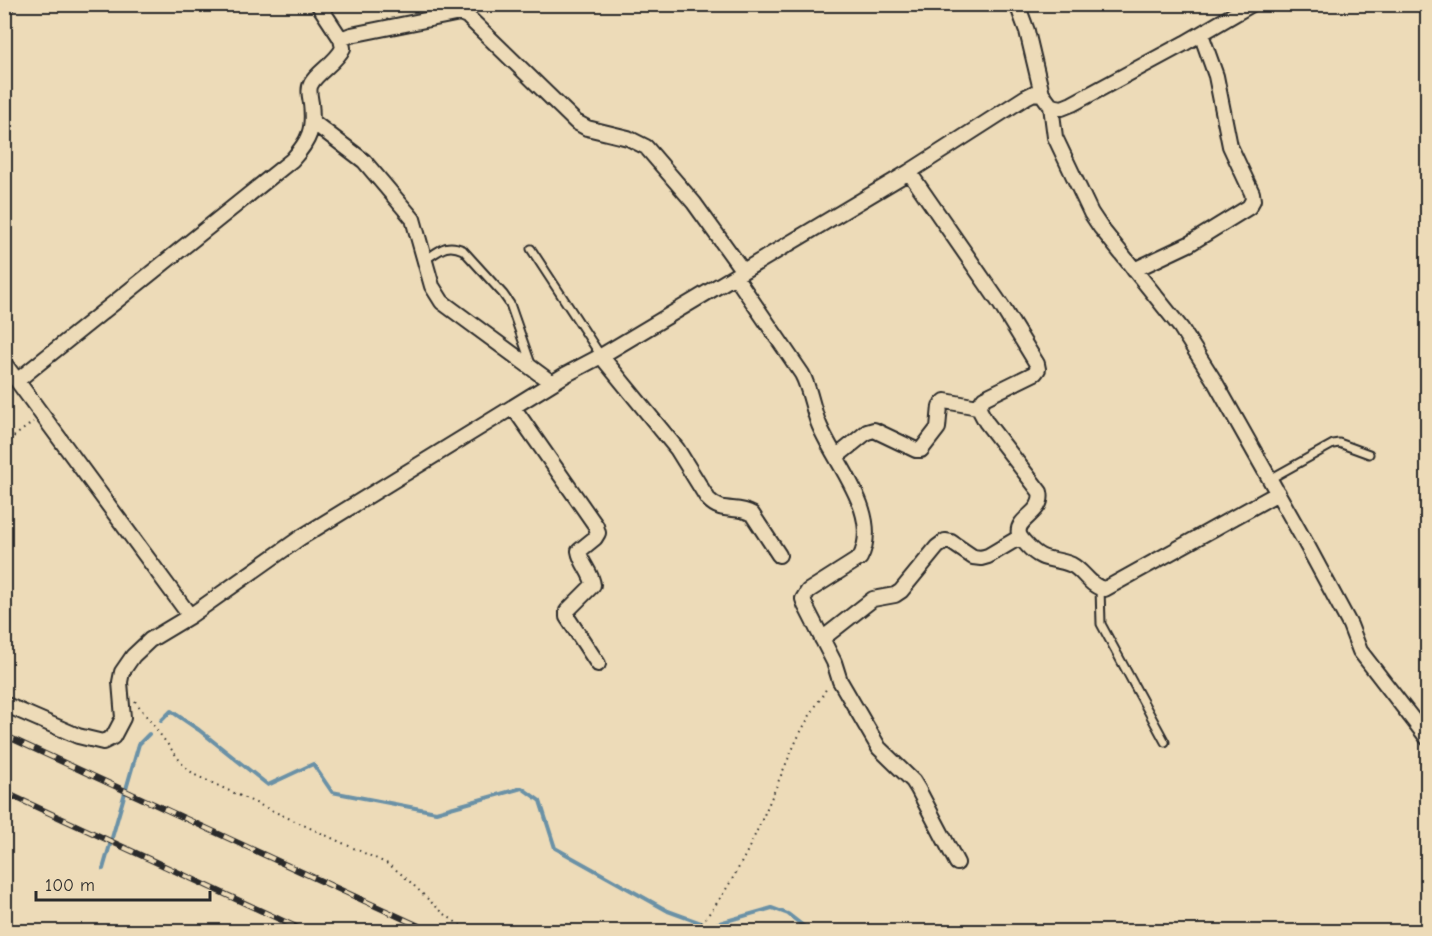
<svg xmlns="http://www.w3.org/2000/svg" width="1432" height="936" font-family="'Comic Neue',sans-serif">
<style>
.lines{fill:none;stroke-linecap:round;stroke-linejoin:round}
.stream{stroke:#6b91a6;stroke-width:4}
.service-casing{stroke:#2b2b2b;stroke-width:11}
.minor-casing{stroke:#2b2b2b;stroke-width:18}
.path{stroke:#2b2b2b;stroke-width:2;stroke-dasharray:1.5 4.5;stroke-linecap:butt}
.service{stroke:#eddbb8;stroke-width:7}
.minor{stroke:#eddbb8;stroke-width:14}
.rail-casing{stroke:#2b2b2b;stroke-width:6}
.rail{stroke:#eddbb8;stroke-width:4;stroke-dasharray:11;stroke-linecap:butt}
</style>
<rect width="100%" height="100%" fill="#eddbb8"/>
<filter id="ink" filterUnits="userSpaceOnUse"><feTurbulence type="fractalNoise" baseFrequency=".0167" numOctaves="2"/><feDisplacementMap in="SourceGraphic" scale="12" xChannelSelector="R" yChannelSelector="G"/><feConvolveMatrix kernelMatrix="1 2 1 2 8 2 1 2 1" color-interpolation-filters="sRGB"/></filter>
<g filter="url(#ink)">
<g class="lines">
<path class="stream" d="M161,721l10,-10 28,19 69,55 45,-21 19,28 104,20 86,-24 18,13 15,47 113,63 41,15 63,-18 16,6 23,18
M103,869l36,-125 10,-10"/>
<g class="service-casing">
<path id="service" d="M531,249l70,107
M425,260c14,-9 21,-18 38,-10l40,44 7,10 21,60
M1270,479l63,-35 6,-1 30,11
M1100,588l1,36 64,118"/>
</g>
<g class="minor-casing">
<path id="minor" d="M1017,4l10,27 15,63
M4,8l3,-4
M341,39l10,-4 109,-22 7,3 109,106 11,6 41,10 18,9 48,56 49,68
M1051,106l4,31 36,76 10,15 80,100 34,54 93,165 42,78 10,26 68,88
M313,122l51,39 49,58 19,67 10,16 110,81
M909,172l92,133 36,59 1,5 -3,4 -51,25 -6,9 8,15 54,70c5,21 -25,26 -21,42 1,4 5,8 8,11 17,19 25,11 45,20 12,6 19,23 33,24l173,-96
M1134,270l55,-26 60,-37 4,-7 -1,-7 -22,-47 -14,-70 -15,-42
M735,276l67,98c8,15 10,32 16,48 15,40 65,91 42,136l-52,33 -5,8 2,6 29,57 6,19 39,67 34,33 5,8 39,74
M601,356l76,93 31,50c15,16 28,5 44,15l27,41
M4,363l186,253
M18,380l274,-220c18,-20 22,-31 19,-57 -1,-6 -3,-14 0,-19 6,-12 25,-21 32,-36l-2,-9 -23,-35
M513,407l83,119 2,7 -3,5 -16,13c2,13 13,22 14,34l-26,26v6l31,47
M836,457l31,-25 7,-2 42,20h5l17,-22 2,-22 5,-5 33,6
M822,639l51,-40 22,-4 6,-4 36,-44 8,-6 6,1 22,15 8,1 7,-2 32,-19
M4,704l74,32 25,6 10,-5 10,-19 -3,-36 2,-10 11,-16 17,-16 40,-24 110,-78 265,-163 36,-19 308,-184 117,-75 8,-4 8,1 9,12 11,2 10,-4 113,-61 67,-39"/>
</g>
<path class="path" d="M4,444l29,-22
M135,701l49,65 11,9 193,89c32,22 49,52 86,68
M693,932c49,-51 72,-123 101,-186 9,-21 22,-40 34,-60"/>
<use href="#service" class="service"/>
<use href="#minor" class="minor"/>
<g class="rail-casing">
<path id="rail" d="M4,735l428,197
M4,792l303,140"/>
</g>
<use href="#rail" class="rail"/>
</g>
</g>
<rect width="1432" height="936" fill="none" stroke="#eddbb8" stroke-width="24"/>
<rect x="12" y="12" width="1408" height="912" fill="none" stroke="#2b2b2b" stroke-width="2" filter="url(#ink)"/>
<path d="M36 891v9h174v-9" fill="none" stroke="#2b2b2b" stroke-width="3"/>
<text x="45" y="891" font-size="18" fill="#2b2b2b" stroke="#eddbb8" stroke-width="4.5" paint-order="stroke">100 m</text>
</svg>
